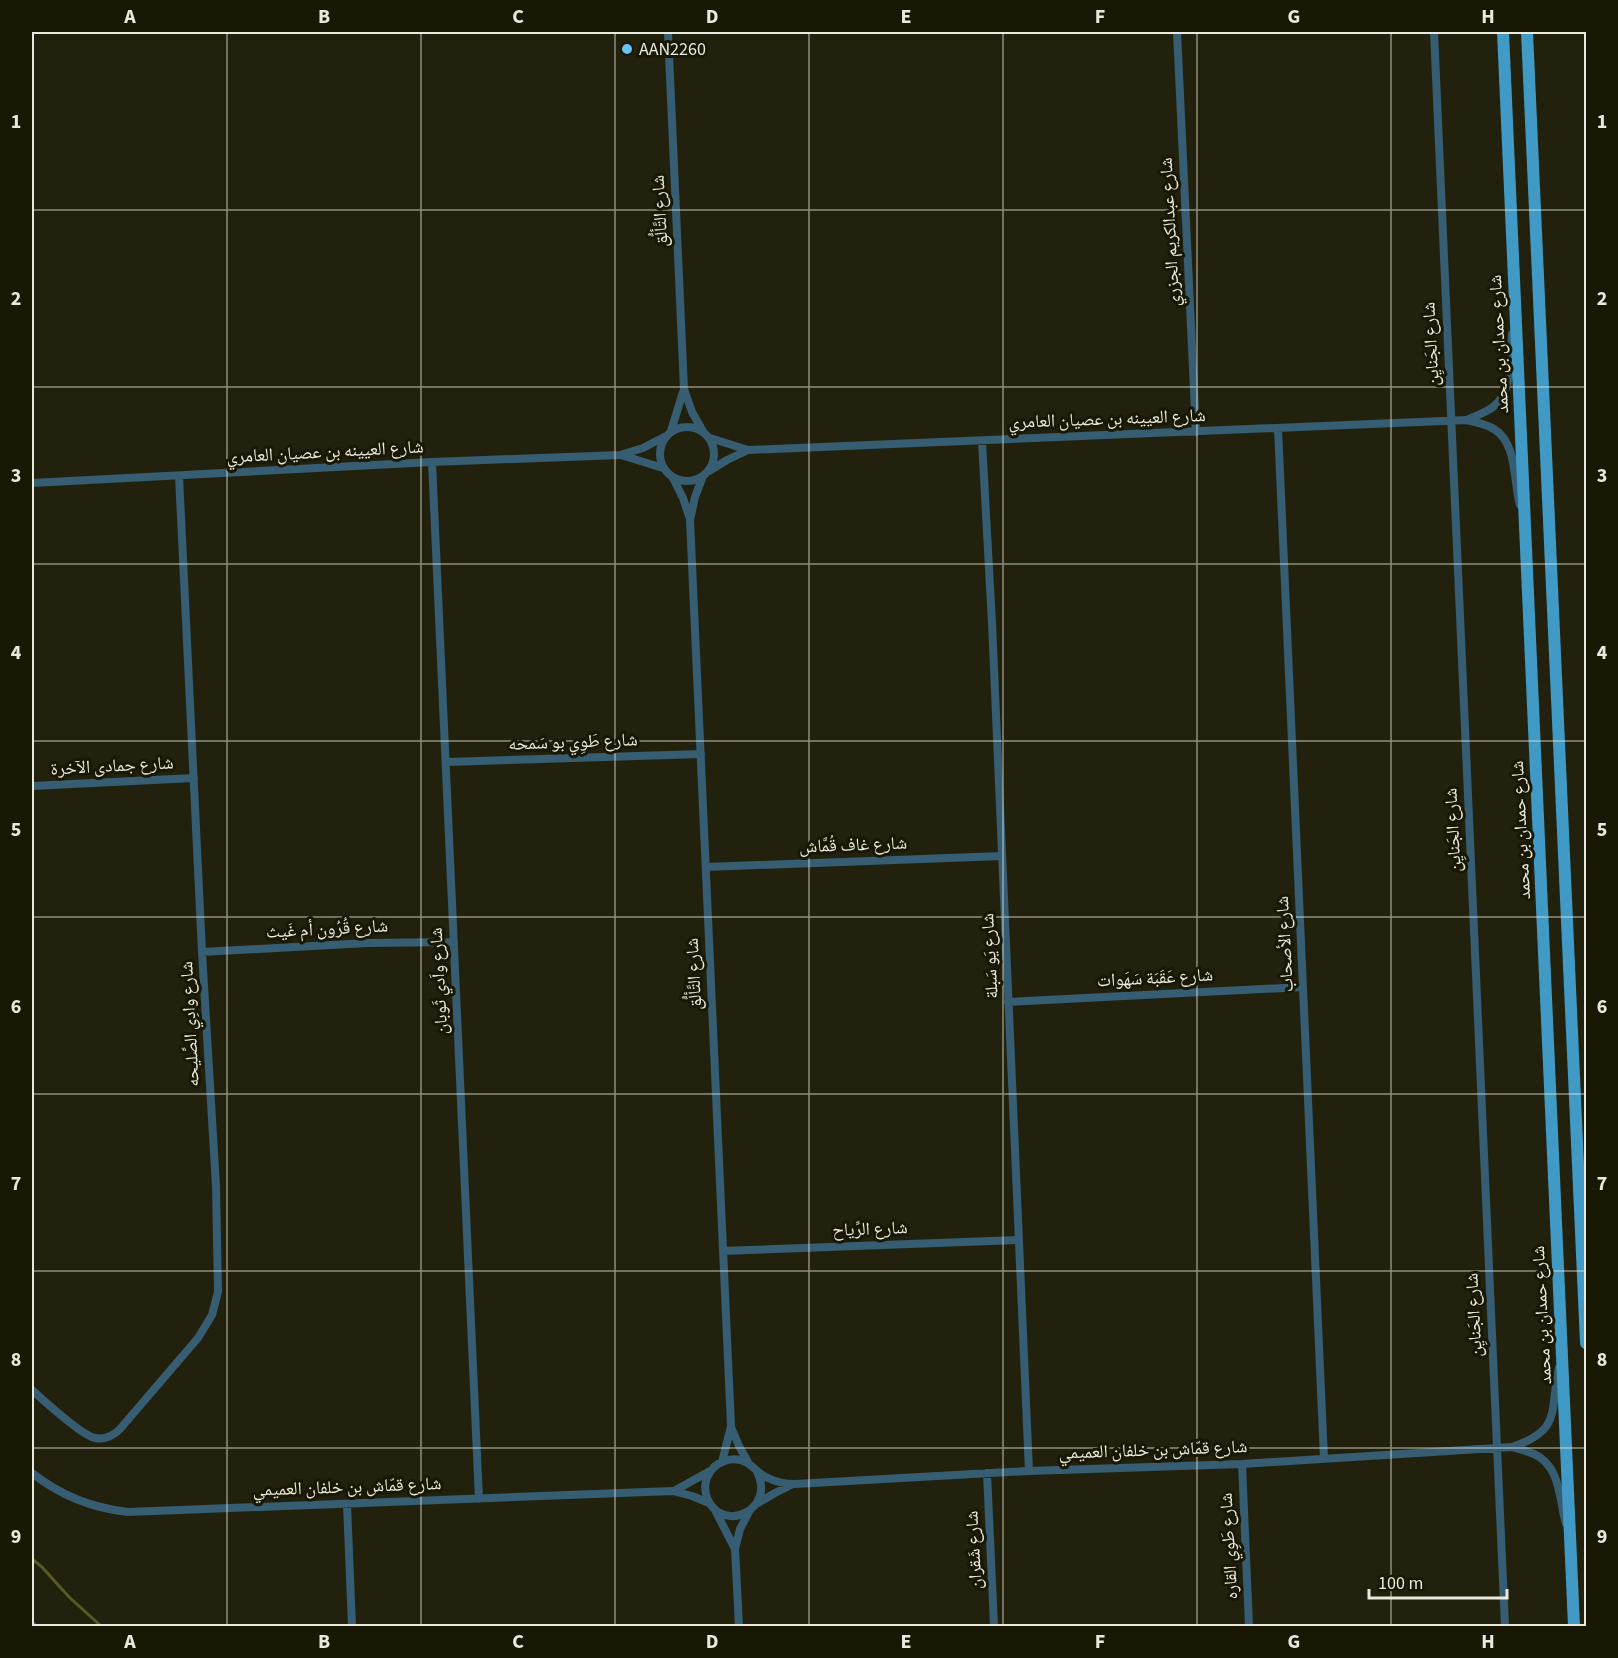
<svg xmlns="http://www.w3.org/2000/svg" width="1618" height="1658" font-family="'Source Sans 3','Noto Naskh Arabic',sans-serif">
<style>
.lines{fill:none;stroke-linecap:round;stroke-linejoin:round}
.stream{stroke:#5a5923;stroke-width:3}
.minor{stroke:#365d72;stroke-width:8}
.primary{stroke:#419ac5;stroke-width:12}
.grid{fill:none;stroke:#e9eadd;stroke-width:1.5;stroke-opacity:0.55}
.poi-dot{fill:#69c3f1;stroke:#181805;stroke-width:2}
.labels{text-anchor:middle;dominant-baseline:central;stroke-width:6;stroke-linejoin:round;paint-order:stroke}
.poi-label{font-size:18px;fill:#e9eadd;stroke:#181805;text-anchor:start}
.street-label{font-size:18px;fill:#e9eadd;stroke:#181805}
.neatline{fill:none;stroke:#e9eadd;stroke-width:2}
.grid-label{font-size:20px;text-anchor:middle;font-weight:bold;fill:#e9eadd}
</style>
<rect width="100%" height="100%" fill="#22210d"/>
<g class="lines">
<path class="stream" d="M32,1559l10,8 27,30 32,29"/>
<path class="minor" d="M668,32l16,357 8,23 12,21
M1177,32l19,400
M1434,32l71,1594
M1467,420c8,-4 18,-7 26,-13 21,-16 17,-49 19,-73
M660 454a27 27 0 1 1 54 0a27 27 0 1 1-54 0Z
M1278,428l46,1030
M671,431l12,-39
M710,438l38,12 718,-30c10,2 20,4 28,9 24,15 19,53 26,76
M982,441l10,182 37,848
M621,455l42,13
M432,462l47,1037
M709,471l18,-11 21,-10
M703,476l-8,21 -5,23 41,906 -9,36
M673,478l10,20 6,18
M32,483l400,-21 188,-7 23,-7 21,-11
M446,762l255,-8
M32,786l162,-8
M706,867l296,-11
M202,952l165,-9 87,-1
M1008,1002l295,-15
M723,1251l296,-11
M32,1390c11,10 51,46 63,48 10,2 18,-2 25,-9l78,-91 14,-23 6,-23 -2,-106 -14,-234 -23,-476
M731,1427l8,19 10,18
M1512,1447c51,-17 37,-36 47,-79
M1242,1464l7,162
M757,1472c19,37 -33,62 -49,28 -3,-7 -4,-15 -1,-22 6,-17 27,-24 42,-14 7,5 11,11 19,14 8,4 17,6 27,6l234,-13 213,-7 270,-17c7,2 15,4 22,7 27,12 25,46 32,70
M32,1473c29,23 59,35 96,39l545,-21 19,5 17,7
M987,1473l7,153
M674,1491l36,-20
M758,1503l17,-10 16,-8
M347,1504l5,122
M715,1510l20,39
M32,1625l1,1
M739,1626l-4,-77 5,-20 9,-17"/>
<path class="primary" d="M1503,32l71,1594
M1527,32l59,1311"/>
</g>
<path class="grid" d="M227,32v1594M421,32v1594M615,32v1594M809,32v1594M1003,32v1594M1197,32v1594M1391,32v1594M32,210h1554M32,387h1554M32,564h1554M32,741h1554M32,917h1554M32,1094h1554M32,1271h1554M32,1448h1554"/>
<circle class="poi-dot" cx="627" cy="49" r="6"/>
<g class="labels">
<g class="poi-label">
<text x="639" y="49">AAN2260</text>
</g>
<g class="street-label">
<text transform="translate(660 211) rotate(-93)">شارع التَّألُّق</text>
<text transform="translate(1170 232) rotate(-93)">شارع عبدالكريم الجزري</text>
<text transform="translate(1431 344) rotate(-93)">شارع الجَنايِن</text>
<text transform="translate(1499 344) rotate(-93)">شارع حمدان بن محمد</text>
<text transform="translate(1107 419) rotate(-2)">شارع العيينه بن عصيان العامري</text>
<text transform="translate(325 452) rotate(-3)">شارع العيينه بن عصيان العامري</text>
<text transform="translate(573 742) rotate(-2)">شارع طَوِي بو سَمحه</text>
<text transform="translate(112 766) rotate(-3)">شارع جمادى الآخرة</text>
<text transform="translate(1453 830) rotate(-93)">شارع الجَنايِن</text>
<text transform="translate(1521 830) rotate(-93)">شارع حمدان بن محمد</text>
<text transform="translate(853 845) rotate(-2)">شارع غاف قُمَّاش</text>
<text transform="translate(327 929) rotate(-3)">شارع قُرُون أم غَيث</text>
<text transform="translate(1285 944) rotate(-93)">شارع الأصحاب</text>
<text transform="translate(990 956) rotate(-93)">شارع يَو سَبلة</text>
<text transform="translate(694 974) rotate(-93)">شارع التَّألُّق</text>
<text transform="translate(1155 978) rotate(-3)">شارع عَقَبَة سَهَوات</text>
<text transform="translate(439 981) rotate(-93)">شارع واَدي ثَوبان</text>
<text transform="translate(190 1024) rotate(-93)">شارع وادِي الصِّليحه</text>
<text transform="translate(870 1229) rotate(-2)">شارع الرِّياح</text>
<text transform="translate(1474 1315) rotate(-93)">شارع الجَنايِن</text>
<text transform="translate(1542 1315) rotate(-93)">شارع حمدان بن محمد</text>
<text transform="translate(1153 1450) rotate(-2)">شارع قمّاش بن خلفان العميمي</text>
<text transform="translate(347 1487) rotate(-2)">شارع قمّاش بن خلفان العميمي</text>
<text transform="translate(1229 1546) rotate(-93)">شارع طَوِي القاره</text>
<text transform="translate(974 1550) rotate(-93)">شارع شَقران</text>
</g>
</g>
<rect width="1618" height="1658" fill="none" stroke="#181805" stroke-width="66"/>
<path d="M1369 1589v9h138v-9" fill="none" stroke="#e9eadd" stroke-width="3"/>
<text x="1378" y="1589" font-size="18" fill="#e9eadd" stroke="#181805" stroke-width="4.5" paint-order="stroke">100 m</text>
<rect x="33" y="33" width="1552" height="1592" class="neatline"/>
<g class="grid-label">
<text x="130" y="23">A</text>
<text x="324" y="23">B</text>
<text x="518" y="23">C</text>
<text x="712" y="23">D</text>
<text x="906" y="23">E</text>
<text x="1100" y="23">F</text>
<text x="1294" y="23">G</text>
<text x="1488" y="23">H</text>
<text x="16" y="128">1</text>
<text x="1602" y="128">1</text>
<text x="16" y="305">2</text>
<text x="1602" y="305">2</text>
<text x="16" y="482">3</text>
<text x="1602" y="482">3</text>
<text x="16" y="659">4</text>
<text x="1602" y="659">4</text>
<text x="16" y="836">5</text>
<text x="1602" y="836">5</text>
<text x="16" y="1013">6</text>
<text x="1602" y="1013">6</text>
<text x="16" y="1190">7</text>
<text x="1602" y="1190">7</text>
<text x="16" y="1366">8</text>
<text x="1602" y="1366">8</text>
<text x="16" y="1543">9</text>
<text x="1602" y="1543">9</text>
<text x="130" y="1648">A</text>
<text x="324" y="1648">B</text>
<text x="518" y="1648">C</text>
<text x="712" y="1648">D</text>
<text x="906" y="1648">E</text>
<text x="1100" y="1648">F</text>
<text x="1294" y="1648">G</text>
<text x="1488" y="1648">H</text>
</g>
</svg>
